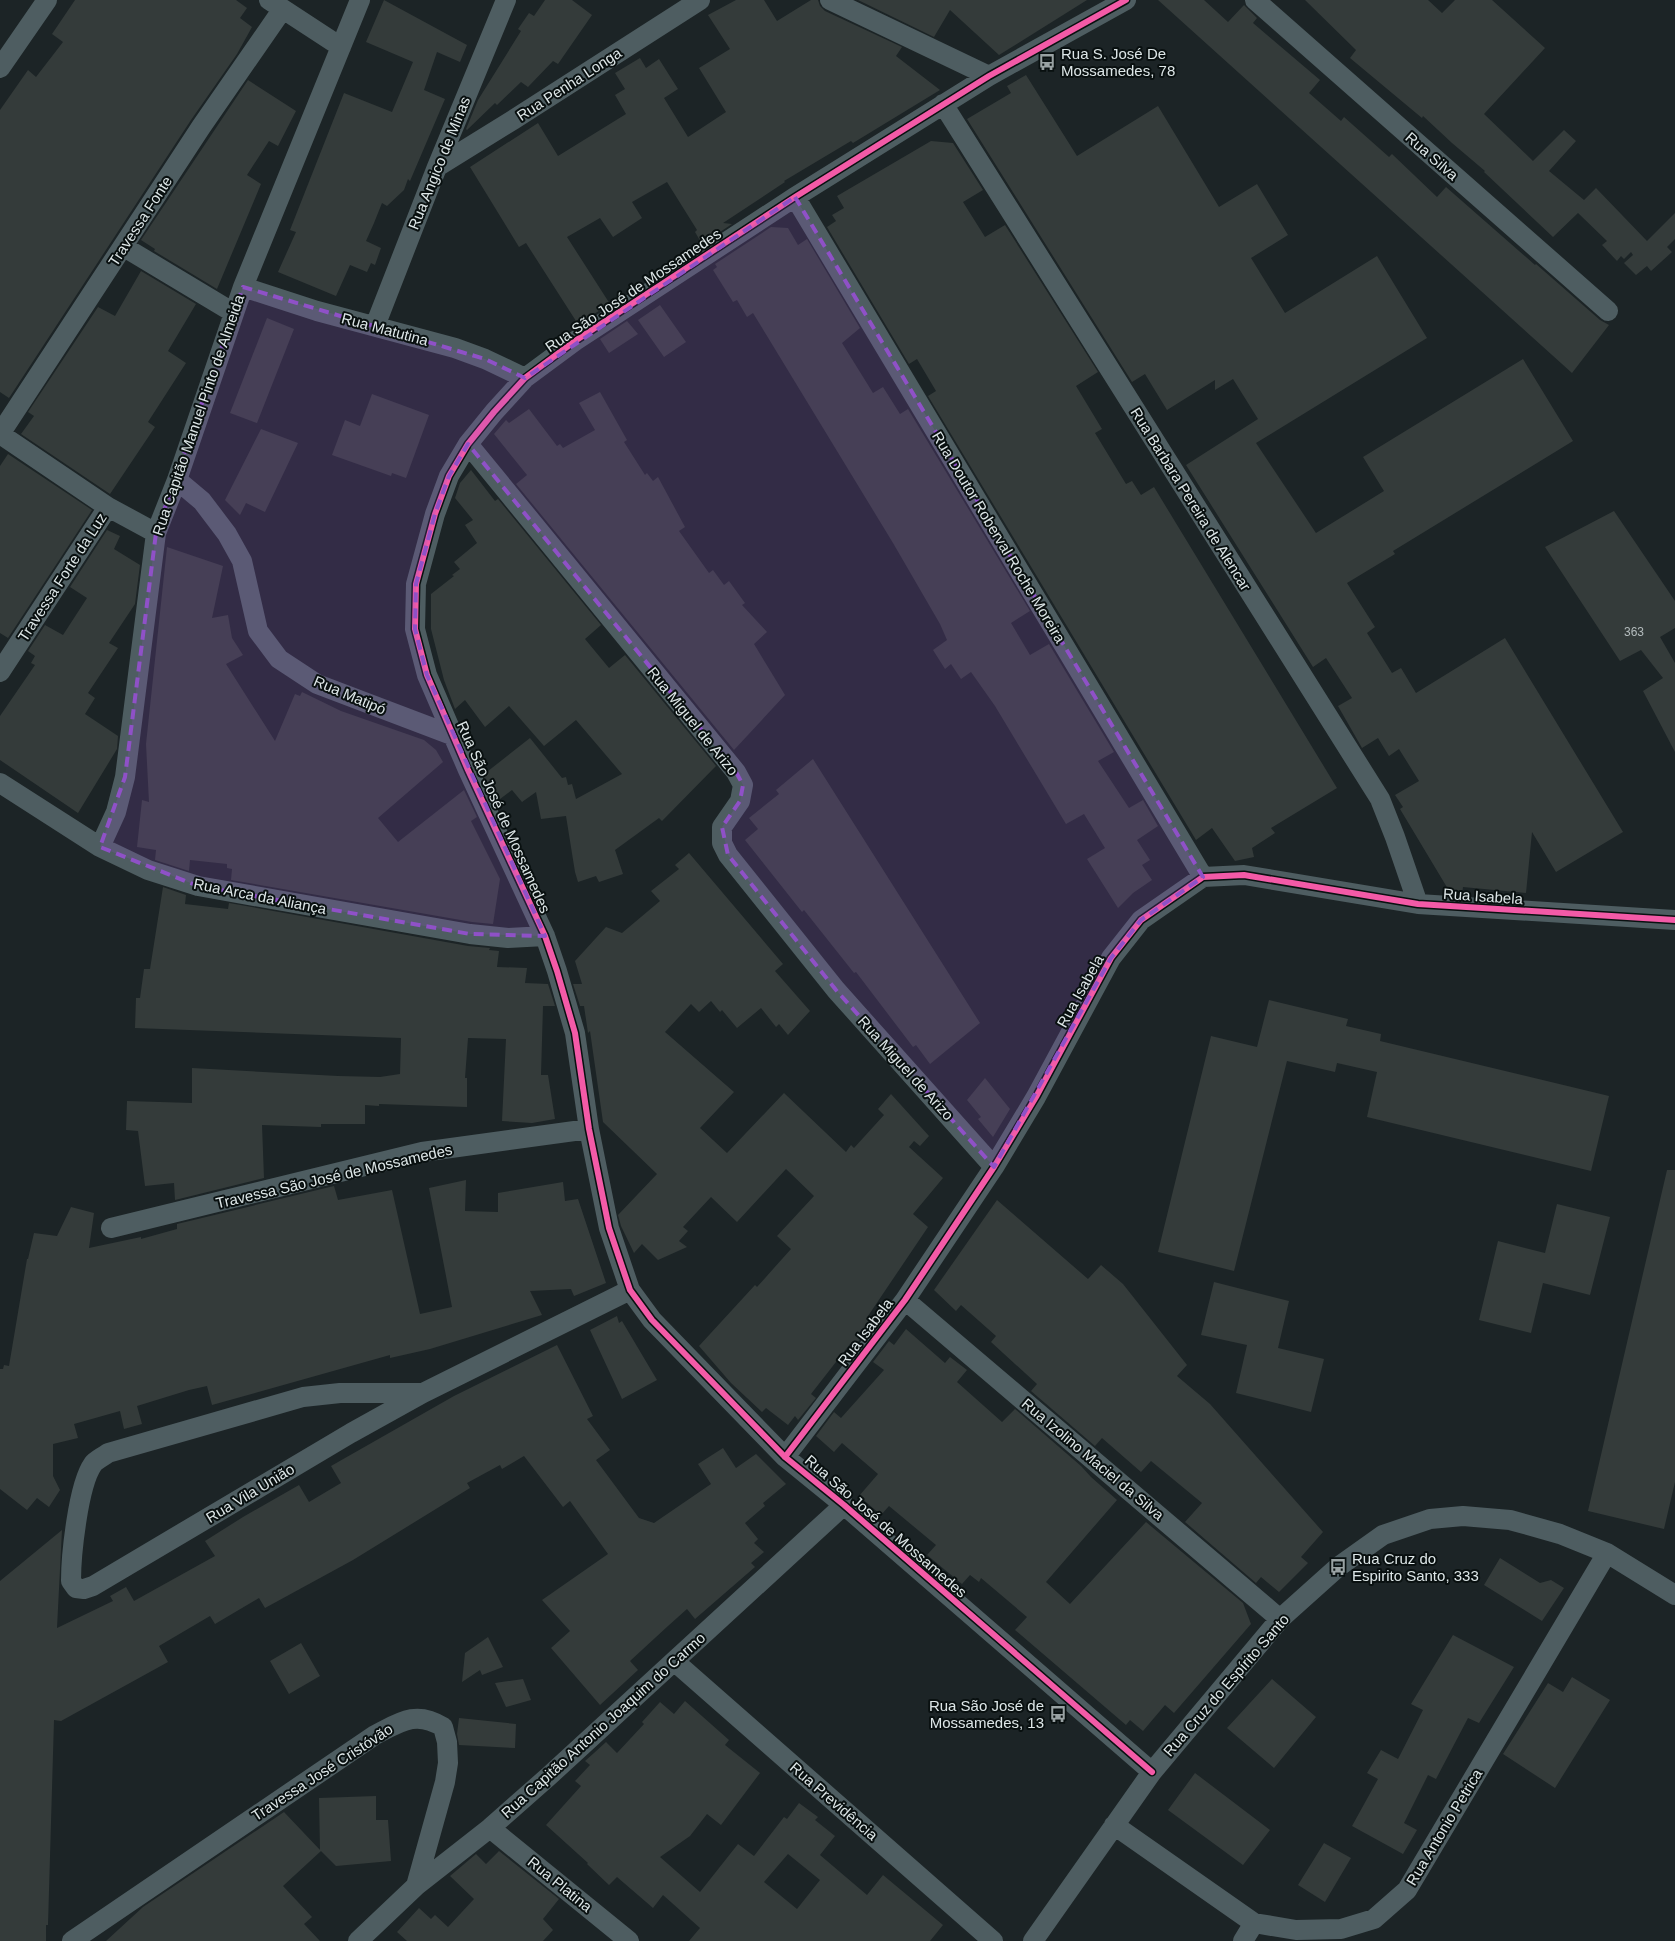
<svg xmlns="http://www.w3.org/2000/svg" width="1675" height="1941" font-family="Helvetica,sans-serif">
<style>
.building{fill:#343b3a;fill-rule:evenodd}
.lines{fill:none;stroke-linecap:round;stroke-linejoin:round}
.street{stroke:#4e5d61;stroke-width:20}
.cycleway-casing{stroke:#091010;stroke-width:9}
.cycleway{stroke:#f35aa7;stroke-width:6}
.marked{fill:#8f51c7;fill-opacity:0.2;stroke:#8f51c7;stroke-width:4;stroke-dasharray:10 6;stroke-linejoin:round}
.labels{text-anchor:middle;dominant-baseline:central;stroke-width:4;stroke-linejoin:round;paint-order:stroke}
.number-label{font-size:12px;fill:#b3bbbc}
.poi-label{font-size:15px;fill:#dde6e7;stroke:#091010;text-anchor:start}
.street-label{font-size:15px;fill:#dde6e7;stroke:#091010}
</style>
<rect width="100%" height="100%" fill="#1c2426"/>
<path class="building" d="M75,0h161l11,8 -7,10 12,9 -15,27 -46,66 -182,278 -9,-6v-282l28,-40 8,7 27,-35 -11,-8z
M384,0l83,45 -7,17 -23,-10 -13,38 21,9 -35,82 -2,-2 -4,11 -17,16 -5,-3 -8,20 -8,18 15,7 -6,17 -4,-2 -4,9 -17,-7 -14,31 -58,-24 18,-40 -6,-2 54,-137 48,19 21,-50 -47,-20z
M545,0h27l20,15 -34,49 -5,-3 -25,26 -7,-5 -24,23 -2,-2 -28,27 -1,-1 12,-29 43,-69 -3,-2 11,-16 5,3z
M736,0h28l13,21 34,-21h7l2,6 5,5 77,36 -6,9 44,34 -87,53 -2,-2 -67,40 1,1 -62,41 9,1 -30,20 -7,-12 2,-2 -30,-48 -35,20 10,16 -29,19 -13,-19 -33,19 43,67 -24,15 -2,-3 -8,5 -50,-78 -7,4 -49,-80 68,-44 20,33 68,-42 -11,-19 10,-6 -10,-16 25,-15 6,10 13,-9 19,30 -14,9 24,39 38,-25 -27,-44 31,-19 -22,-34z
M858,0h229l-88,55 -49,-45 -16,27z
M1158,0h46l24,22 16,-17 13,13 -4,5 67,57 -11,13 32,28 3,-4 45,40 3,-3 45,43 9,-10 89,78 1,-1 64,56 9,5 -37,48z
M1305,0h123l14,13 13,-13h37l53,48 -61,66 49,47 31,-31 12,11 -27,30 35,29 12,-12 51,53 28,-28v26l-8,8 5,5 -21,19 -4,-5 -11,9 -12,-12 9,-8 -2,-3 -7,7 -3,-3 -4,5 -15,-16 5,-4 -29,-28 -25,24 -69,-65 1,-1 -33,-28 -29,-27 -1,2 -72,-60 6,-8z
M1026,75l51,81 81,-50 61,101 38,-23 31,51 -37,23 34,55 92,-57 50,82 -171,105 60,90 68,-42 -21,-34 160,-98 50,82 -180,110 2,3 -48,29 28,44 -8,6 25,40 9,-5 15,25 89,-55 118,194 -67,40 -24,-40 -6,61 -63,-6 -1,8 -11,-1 -51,-85 3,-2 -8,-12 24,-14 -20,-32 -10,7 -11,-18 -16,10 -24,-42 14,-8 -26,-40 -13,9 -127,-202 72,-46 -25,-40 -18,11v-10l-48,30 -22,-36 -13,8 -165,-263 44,-26 -4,-7z
M248,80l48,31 -18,35 -9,-5 -22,34 14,9 -44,105 -63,-38 1,-2 -14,-9z
M931,141l22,2 30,47 -20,12 22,35 20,-12 93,147 -22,14 26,43 -7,4 31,51 6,-3 9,14 13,-8 183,301 -66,40 4,5 -23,15 2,9 -19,4 -23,-33 -16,12 -268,-444 8,-5 -19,-32 -8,5 -82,-137 9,-6 -4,-6 12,-7 -7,-12z
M771,227l17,1 10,17 9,-6 53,89 -18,15 31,50 10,-6 17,27 8,-5 122,202 -19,12 19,32 19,-11 65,108 -16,9 31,47 14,-8 15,26 -21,14 13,20 -8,5 10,15 -19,13 -15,15 -31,-49 18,-11 -21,-34 -18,10 -71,-118 -24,-34 -10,7 -10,-15 -6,5 -12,-19 14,-10 -7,-16 -47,-81 -140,-230 -6,4 -10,-17 -4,2 -20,-32 4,-3 -2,-3z
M141,271l55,33 -28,47 18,12 -38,59 7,5 -45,67 -89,-60 13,-18 -6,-4 70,-105 17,9z
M660,305l26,37 -22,15 -26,-37z
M267,318l27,11 -37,94 -27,-10z
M627,321l11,13 -29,19 -9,-14z
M600,392l27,48 -3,2 21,33 2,-2 6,8 5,-4 27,50 -6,4 30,42 4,-3 11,15 5,-4 16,22 -3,2 25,27 -13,12 31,51 -51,55 -218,-266 11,-9 -33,-41 12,-14 3,3 20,-14 28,37 3,-2 3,4 32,-18 -16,-27z
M372,394l57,21 -23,63 -14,-5 -1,3 -59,-21 13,-35 15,6z
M261,429l37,14 -33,69 -19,-9 -6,12 -15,-15z
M8,454l84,56 -84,128 -8,-5v-167z
M471,470l24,31 3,-2 103,126 -16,14 24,29 16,-13 91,111 -54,55 -3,-3 -44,32 8,24 -24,8 -3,-6 -18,6 -3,-10 -9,-56 -25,3 -5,-27 -14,10 -10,-12 -16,12 -13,-27 47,-37 32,40 4,-1 2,8 4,-1 4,15 46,-25 -46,-54 -32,26 -35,-40 -24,21 -20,-27 -10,9 -11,-29 -13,-51v-35l23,-18 -2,-1 8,-6 -6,-7 23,-19 -12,-18 8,-5 -18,-22 5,-15z
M1614,511l61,90v27l-15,9 15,26v89l-32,-61 20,-13 -22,-28 -21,11 -75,-114z
M107,530l13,6 -6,13 26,16 -5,39 -26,39 9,5 -30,45 7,5 -10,16 33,22 -1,13 -39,64 -78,-53v-44l35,-51 -4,-2 4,-7 -7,-5 17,-26 18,10 24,-37 -17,-11z
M167,547l56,19 -11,52 16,-3 4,23 11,17 -17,9 49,77 20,-47 5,2 2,-4 39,19 83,29 12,10 7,12 -65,56 20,24 66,-52 13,27 -6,4 29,58 -7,45 -21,-2 -241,-42 1,-11 -5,-1v-4l-37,-4 -1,11 -34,-11 1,-10 -19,-3 5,-47 7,2 -3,-58z
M813,759l167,264 -50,41 -14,-19 -3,2 -57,-75 -2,1 -50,-63 -2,2 -57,-72 13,-11 -9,-11 30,-24 -3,-4z
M689,853l94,111 -8,7 35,40 -22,24 -9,-11 -3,3 -15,-19 -24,20 -15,-18 -2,2 -9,-11 -12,11 -8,-8 -26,28 69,60 -34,36 27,25 57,-60 62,59 5,-7 3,3 30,-33 -6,-6 13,-15 38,42 -9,10 -6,-5 -5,6 34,31 -30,36 15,13 -62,92 6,5 -18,23 -4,-3 -39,50 5,4 -18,22 -3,-4 -7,9 -22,-17 -4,4 -31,-29 -32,-37 56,-61 2,2 34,-38 -14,-13 37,-40 -28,-27 -49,53 -26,-25 -28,30 5,4 -9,10 8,6 -29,13 -16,-16 -8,9 -13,-27 -3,-11 39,-41 -54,-52 -13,-91 -2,2 -4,-27h-4l-7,-22h9l-7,-23 31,-34 16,6 38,-32 -9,-10 28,-22 -4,-4z
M163,887l23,8 -1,9 43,5 1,-6 239,43 22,2 -1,2 10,1 -2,16 30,1 -2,15 23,1 7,22h-12l-2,69h7l7,44 -23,4 -30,-2 4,-82 -38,-1 -3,40h2v29l-88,-3v2l-14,-1v19h-44v3l-59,-2 2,53 -89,22 -1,-17 -29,3 -7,-55 -12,-1 1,-29 65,2v-35l146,8 42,1 20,-3 1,-36 -266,-10 1,-30h4l4,-29h6z
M1269,1000l79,19 -2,7 35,8 -1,7 229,55 -18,75 -224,-54 10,-45 -40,-9 -2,9 -48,-11 -53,210 -76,-19 53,-216 46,11z
M985,1078l25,31 -17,28 -15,-18 3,-2 -14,-17z
M1667,1170h8v312l-11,47 -76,-18z
M466,1180l-1,31 33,1v-19l65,-11 2,19 13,-2 28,84 -32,13 -3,-7 -41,2 12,24 -112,34 -40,9v-3l-178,50 -5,-19 -18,4 -52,16 5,18 -18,5 -4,-18 -46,13 4,14 -25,6v32l7,14 -11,17 -12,-9 -10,12 -27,-21v-120h3l1,-4 5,1 18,-107h1l6,-26 23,3 14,-29 23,6 -5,35 52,-11v2l36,-10v-5l157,-38 4,14 54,-10 28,124 32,-7 -23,-119z
M997,1200l91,79 13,-14 22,19 64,81 -10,11 33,28 113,128 -22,25 7,6 -29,29 -18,-15 -5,6 -71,-61 17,-19 -51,-42 -10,11 -39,-34 -7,8 -64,-55 6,-7 -46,-42 5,-6 -35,-31 -5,6 -22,-21z
M1557,1204l53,13 -20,78 -47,-12 -12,50 -52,-13 19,-79 47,12z
M1214,1282l75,19 -11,47 46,11 -13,53 -75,-19 11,-48 -46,-10z
M617,1316l2,7 3,-2 35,59 -35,19 -32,-69z
M906,1329l39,34 5,-6 17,13 -10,12 45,40 13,-13 66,57 10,11 26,23 -71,82 24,22 76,-82 97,81 8,21 -77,89 -9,-8 -22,26 -13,-11 -4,5 -111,-95 12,-13 -46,-39 -2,4 -9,-7 -8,9 -35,-29 9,-10 -47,-39 -8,9 -22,-19 19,-22 -36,-31 -8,9 -18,-16 18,-24 7,6 43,-48 -11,-8 16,-21 5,4z
M557,1345l36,71 -6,3 23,31 -14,10 43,58 15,5 57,-39 -13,-20 25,-16 13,20 20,-14 30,30 -23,19 2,3 -20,17 13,16 -4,4 10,9 -13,11 4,4 -60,52 -8,-10 -19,17 -38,35 8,9 -38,35 -49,-57 19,-17 -28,-31 66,-46 -38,-53 -7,6 -39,-51 -22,13 -2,-4 -33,18 3,5 -117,72 -88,48 -6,-10 -44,26 -5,-8 -51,30 9,16 -107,59 -7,-1 -6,205h-2v16h-46v-360l62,-51 -5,98 56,-27 -3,-5 16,-9 8,14 81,-45 -10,-15 38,-24 56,-32 10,17 32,-19 -10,-17 123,-70z
M1500,1558l40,25 11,-3 13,8 -22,33 -58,-36z
M1453,1635l61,32 -35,56 -11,-5 -32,61 -8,-4 -24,48 13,7 -14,24 -51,-28 26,-47 -11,-6 14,-23 17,9 25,-49 -12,-6z
M488,1637l15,30 -21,8 -2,-5 -18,12 3,-29z
M301,1643l19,33 -31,18 -19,-33z
M1572,1677l38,23 -55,88 -52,-34 45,-71 15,9z
M523,1679l8,21 -25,7 -11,-24z
M1272,1679l44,38 -42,51 -47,-40z
M685,1701l44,39 -4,5 35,28 -39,52 -14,-11 -17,22 -30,21 40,35 38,-48 16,12 30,-39 3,2 12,-16 19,14 -3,3 20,16 -15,19 47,40 16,-20 60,50 -13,16h-241l11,-13 -37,-33 -10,13 -36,-31 -8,8 -22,-21 1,-1 -42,-38 35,-39 -6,-5 15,-16 -5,-4 9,-8 12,-11 11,11 27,-29 -2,-2 18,-20 14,12zM788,1854l32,26 -23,29 -33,-27z
M459,1718l57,6 -1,24 -56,-3 -2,-11z
M1195,1773l75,57 -27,35 -75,-55z
M376,1796v24h12l3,41 -55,5 -16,-16 -1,-52z
M284,1812l37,39 -38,35 29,31 -8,7 16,17h-214l37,-34z
M1324,1843l27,15 -26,44 -27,-17z
M499,1851l60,48 -16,20 10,11 -10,11h-136l-10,-9 22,-24 12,11 4,-4 13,12 26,-28 -24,-23 26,-22 10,10z"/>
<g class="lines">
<path class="street" d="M269,0l72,47
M830,0l159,76
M1126,0l-137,76 -194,121 -220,144 -50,37 -31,34 -26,32 -19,32 -14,38 -19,70 -1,45 12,46 41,95 77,166 12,35 18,62 14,96 20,99 21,62 22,30 133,137 59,48 308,267
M1255,0l353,311
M0,68l47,-68
M943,104l437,695 15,38 23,67
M437,167l76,-47 187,-120
M795,197l408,680
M124,247l110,66
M243,287l74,24 138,37 30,11 40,19
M375,326l62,-159 69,-167
M0,434l201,-307 81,-117
M0,434l108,73 48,26
M468,444l268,328 7,13 -3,16 -18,26v16l6,12 108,135 158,177
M177,480l25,21 25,33 15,27 16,70 21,28 38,25 137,52
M0,672l108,-165
M0,783l100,64 48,23 50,16 272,48 38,4 37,-2
M100,847l16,-35 9,-35 31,-244 21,-53 66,-193 117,-287
M111,1228l311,-76 167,-23
M905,1300l375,319
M423,1393h-83l-37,4 -195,56c-5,4 -12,7 -15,11 -15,21 -22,92 -22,117l5,7 8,1 9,-3 258,-153 72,-40 207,-103
M785,1457l120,-157 89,-133 42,-70 75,-139 30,-38 62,-43 41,-2 174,29 257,16
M674,1661l319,280
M1114,1825l140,98 42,7 45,-1 33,-10 33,-29 200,-337
M490,1828l139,113
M72,1941l303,-206c25,-13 41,-25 68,-8l4,15 1,21 -3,19 -29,104
M358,1941l58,-55 74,-58 59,-52 295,-271
M1033,1941l119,-169 128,-153 58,-52 45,-32 47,-16 33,-3 47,4 50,14 47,19 68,42
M1243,1941l11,-18"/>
<g class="cycleway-casing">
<path id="cycleway" d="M1126,0l-137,76 -194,121 -220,144 -50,37 -31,34 -26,32 -19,32 -14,38 -19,70 -1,45 12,46 41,95 77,166 12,35 18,62 14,96 20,99 21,62 22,30 133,137 59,48 308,267
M785,1457l120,-157 89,-133 42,-70 75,-139 30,-38 62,-43 41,-2 174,29 257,16"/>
</g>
<use href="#cycleway" class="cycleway"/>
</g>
<path class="marked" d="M795,197l408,680 -62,43 -30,38 -117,209 -158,-177 -108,-135 -6,-28 18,-26 3,-16 -7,-13 -268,-328 -19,32 -14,38 -19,70 -1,45 12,46 118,261 -75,-2 -272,-48 -98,-39 25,-70 31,-244 87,-246 242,72 40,19z"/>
<defs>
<g id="bus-bare" transform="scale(1.35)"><path d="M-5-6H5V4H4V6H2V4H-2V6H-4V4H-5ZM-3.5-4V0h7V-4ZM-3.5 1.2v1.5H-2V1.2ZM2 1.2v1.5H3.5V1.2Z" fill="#99a2a3" stroke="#091010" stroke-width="2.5" paint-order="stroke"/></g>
</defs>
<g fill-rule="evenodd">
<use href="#bus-bare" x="1047" y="62"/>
<use href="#bus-bare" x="1338" y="1567"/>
<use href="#bus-bare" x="1058" y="1714"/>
</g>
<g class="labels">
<g class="number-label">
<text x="1634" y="632">363</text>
</g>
<g class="poi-label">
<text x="1061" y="53">Rua S. José De<tspan x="1061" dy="17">Mossamedes, 78</tspan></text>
<text x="1352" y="1558">Rua Cruz do<tspan x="1352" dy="17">Espirito Santo, 333</tspan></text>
<text x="1044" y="1705" text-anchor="end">Rua São José de<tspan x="1044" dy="17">Mossamedes, 13</tspan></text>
</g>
<g class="street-label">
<text transform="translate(569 84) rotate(-33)">Rua Penha Longa</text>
<text transform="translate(1432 156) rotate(41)">Rua Silva</text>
<text transform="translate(439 163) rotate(-68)">Rua Angico de Minas</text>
<text transform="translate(140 221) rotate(-57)">Travessa Fonte</text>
<text transform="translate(633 290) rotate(-34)">Rua São José de Mossamedes</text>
<text transform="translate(385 329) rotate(15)">Rua Matutina</text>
<text transform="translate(198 415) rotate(-71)">Rua Capitão Manuel Pinto de Almeida</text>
<text transform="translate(1191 499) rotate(58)">Rua Barbara Pereira de Alencar</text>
<text transform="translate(999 537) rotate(59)">Rua Doutor Roberval Roche Moreira</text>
<text transform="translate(62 577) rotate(-57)">Travessa Forte da Luz</text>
<text transform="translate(350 695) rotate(23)">Rua Matipó</text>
<text transform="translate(693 721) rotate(51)">Rua Miguel de Arizo</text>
<text transform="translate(504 817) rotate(66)">Rua São José de Mossamedes</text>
<text transform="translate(260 896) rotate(11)">Rua Arca da Aliança</text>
<text transform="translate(1483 896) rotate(4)">Rua Isabela</text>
<text transform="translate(1080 991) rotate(-61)">Rua Isabela</text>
<text transform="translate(906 1068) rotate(48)">Rua Miguel de Arizo</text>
<text transform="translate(334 1176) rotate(-13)">Travessa São José de Mossamedes</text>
<text transform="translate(865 1332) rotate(-53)">Rua Isabela</text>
<text transform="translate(1093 1459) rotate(40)">Rua Izolino Maciel da Silva</text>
<text transform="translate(250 1493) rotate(-31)">Rua Vila União</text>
<text transform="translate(886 1526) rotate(41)">Rua São José de Mossamedes</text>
<text transform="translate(1226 1685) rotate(-49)">Rua Cruz do Espírito Santo</text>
<text transform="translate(603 1725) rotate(-42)">Rua Capitão Antonio Joaquim do Carmo</text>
<text transform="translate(322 1772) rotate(-33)">Travessa José Cristóvão</text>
<text transform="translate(834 1801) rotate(41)">Rua Previdência</text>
<text transform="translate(1444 1827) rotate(-59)">Rua Antonio Petrica</text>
<text transform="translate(560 1884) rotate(39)">Rua Platina</text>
</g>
</g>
</svg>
